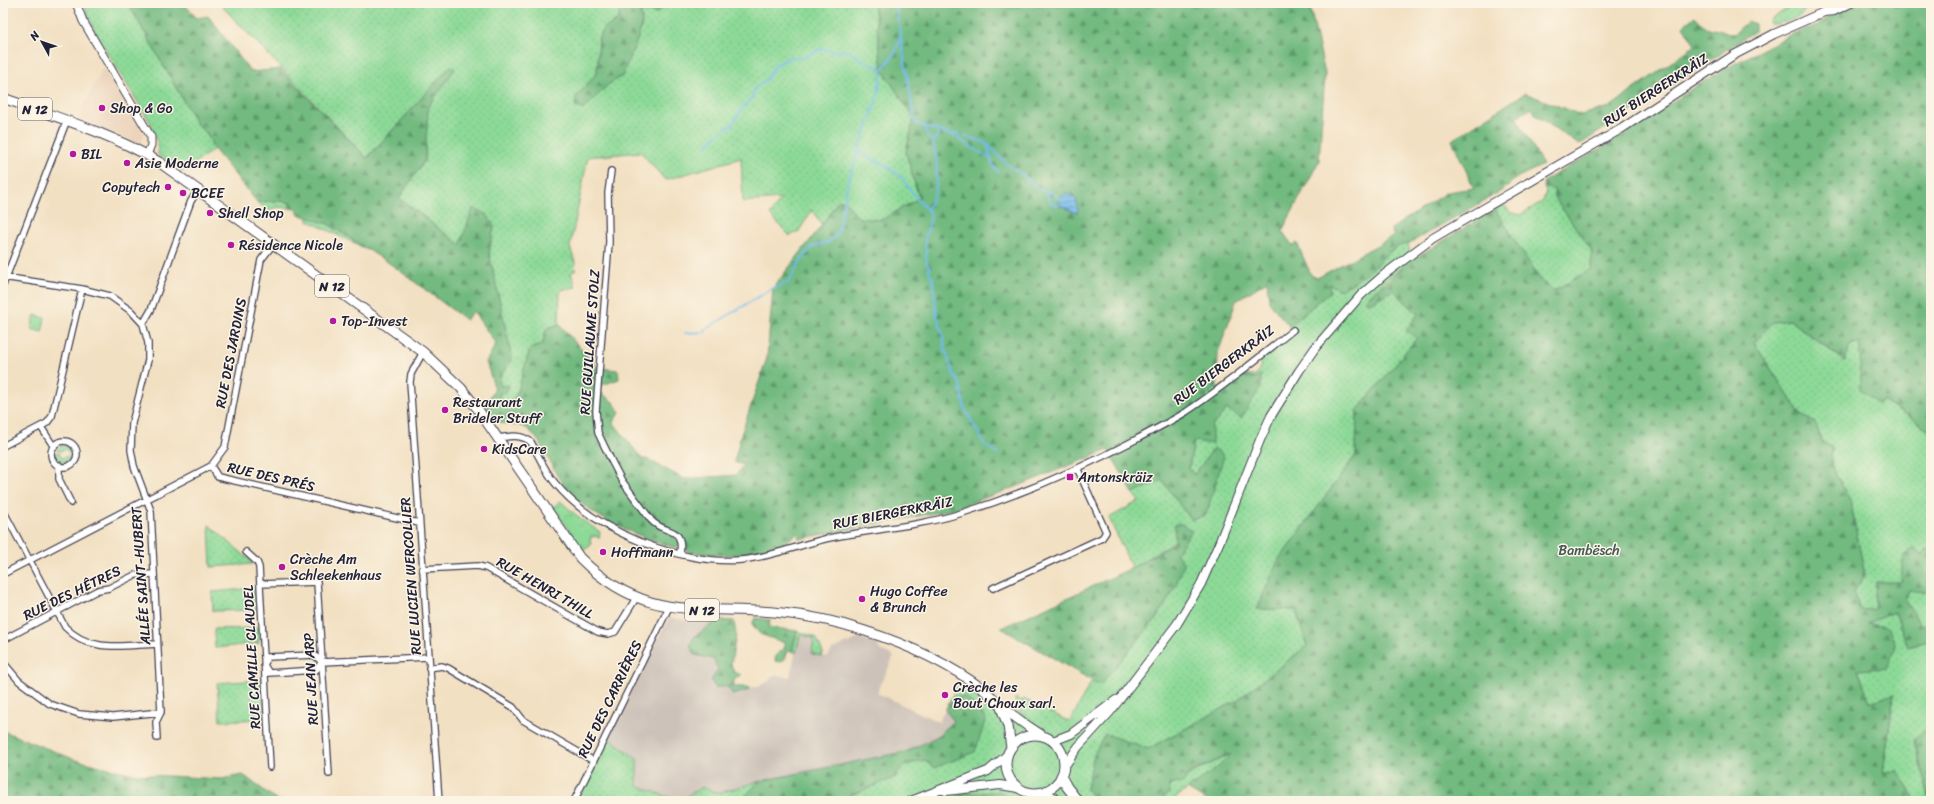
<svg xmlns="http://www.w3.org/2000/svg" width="1934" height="804" font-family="Sriracha,sans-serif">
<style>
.built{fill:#ebd2b9}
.industrial{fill:#cdc2b9}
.grass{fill:url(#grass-dots);stroke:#587e6a}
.forest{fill:url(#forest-firs);stroke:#4a6e5e}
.park{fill:url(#park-tufts);stroke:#587e6a}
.water{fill:url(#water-rules);stroke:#4a6e93}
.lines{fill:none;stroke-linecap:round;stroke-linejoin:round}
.stream{stroke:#73bbeb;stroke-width:2}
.minor-casing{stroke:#413e4f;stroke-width:8}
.tertiary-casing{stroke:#413e4f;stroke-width:9}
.secondary-casing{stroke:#413e4f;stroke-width:10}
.primary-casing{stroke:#413e4f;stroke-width:11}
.minor{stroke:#fff;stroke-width:5.5}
.tertiary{stroke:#fff;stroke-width:7}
.secondary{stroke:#fff;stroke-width:8}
.primary{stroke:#fff;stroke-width:9}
.poi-dot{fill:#b5179e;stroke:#fcf5e5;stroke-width:1.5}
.labels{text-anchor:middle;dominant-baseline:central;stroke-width:3;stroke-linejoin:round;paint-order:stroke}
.shield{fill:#fcf5e5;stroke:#63616e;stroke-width:1}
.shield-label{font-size:13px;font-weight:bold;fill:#22223b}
.street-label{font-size:14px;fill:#22223b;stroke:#fcf5e5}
.poi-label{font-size:14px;fill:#22223b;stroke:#fcf5e5;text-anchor:start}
.park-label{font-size:14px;fill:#425957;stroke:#fcf5e5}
</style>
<defs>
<pattern id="grass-dots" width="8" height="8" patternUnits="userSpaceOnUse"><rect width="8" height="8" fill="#8dda98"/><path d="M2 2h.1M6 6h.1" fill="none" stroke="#79bb84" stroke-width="1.8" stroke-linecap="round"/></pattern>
<pattern id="forest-firs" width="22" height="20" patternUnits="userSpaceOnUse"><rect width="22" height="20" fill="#72ba80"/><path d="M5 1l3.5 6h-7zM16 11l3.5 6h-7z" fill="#5d976a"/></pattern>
<pattern id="park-tufts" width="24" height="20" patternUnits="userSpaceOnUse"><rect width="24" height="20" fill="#8dda98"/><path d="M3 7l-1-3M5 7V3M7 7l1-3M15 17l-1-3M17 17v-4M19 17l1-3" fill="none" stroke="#79bb84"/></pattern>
<pattern id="water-rules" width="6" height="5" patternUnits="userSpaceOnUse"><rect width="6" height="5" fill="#73bbeb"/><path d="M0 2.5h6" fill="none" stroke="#63a0ca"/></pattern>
</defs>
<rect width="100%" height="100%" fill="#fcf5e5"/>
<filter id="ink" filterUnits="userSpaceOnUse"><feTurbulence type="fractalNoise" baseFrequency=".025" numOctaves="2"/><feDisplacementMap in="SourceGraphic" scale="8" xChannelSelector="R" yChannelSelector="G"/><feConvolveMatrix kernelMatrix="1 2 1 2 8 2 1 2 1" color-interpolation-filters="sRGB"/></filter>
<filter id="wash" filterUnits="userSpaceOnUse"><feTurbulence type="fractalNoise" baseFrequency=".012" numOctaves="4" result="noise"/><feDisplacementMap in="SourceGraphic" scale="16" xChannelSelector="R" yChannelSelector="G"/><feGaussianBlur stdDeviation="0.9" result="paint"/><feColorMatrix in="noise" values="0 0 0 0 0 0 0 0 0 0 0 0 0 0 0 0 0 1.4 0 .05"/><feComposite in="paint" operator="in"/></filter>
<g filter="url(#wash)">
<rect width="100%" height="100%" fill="#f2e0c2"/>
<path class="built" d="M103,68l41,66 -1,6 -4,4 -61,-26z"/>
<path class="industrial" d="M669,618l18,2h31l-24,17 1,18 18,4 5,11 -7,11 17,6h30l11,-6 4,-6 17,2 9,-42 16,3 -3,16 16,3 4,-7 27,-12 17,5 4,7 14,6 -17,37 62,29 6,-12 9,11 -16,15 -30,15 -148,30 -41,12 -17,-6 -22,14 -43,-15v-27l-28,-21 31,-67z"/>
<path class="grass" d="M83,3h45l70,123 9,7 7,16 -32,23 -24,-17v-12l-8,-14 3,-2 -57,-93z
M224,3h396l-1,17 -15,8 -5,9 -2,36 -21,24 7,13 26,-26 13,-8 16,-38 4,-15 -1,-12 24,-6v-2h209l8,66 32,49 -8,34 13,46 -37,22 -24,-2 -13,-17h-7l-16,24 -10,-15 -13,21 -9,5 -20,-21 11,-16 -38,3 -2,-44 -76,22 -24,-28 -53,5 -18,90 6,18 -2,1 2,4 -5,3 5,14 -16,3 -1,34 -13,5 -3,15 -13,6 -13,43 -11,17 -8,-16 10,-8h-8l-1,-7 13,-21 -23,-105 5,-27 -34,19 -61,-47 26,-38 3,-53 23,-41 -84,92 -147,-154z
M1795,3h15l-9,12 -17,8 -1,-2 -6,3h-7l-1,-3z
M1544,188h11l-1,9 38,54 -1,18 -38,22 -13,-11 -45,-71 9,-4 6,7 10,3 23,-14 3,-10z
M281,201l10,2 -1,5 -14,-1 -7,4 -12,-9z
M309,217l19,7 40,26 -61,-30z
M1408,244l4,16 -24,18 -23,22 3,4 25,-14 25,24 -1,24 -60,73 -1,44 -78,106 -21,48 39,1 11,36 -71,55 -88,48 -43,-15 -11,21 -7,33 8,13h-80l-14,-9 -35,1 -29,8h-100l67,-36 21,-5 9,8 32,-71h-14l6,-14 13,8 10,-3 39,32 5,-2 -9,-10 -1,-10 7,3 2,-2 46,23 21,-40 9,3 56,-66 18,-29 2,-37 16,-22 -60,37 -23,-50 30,-17 -6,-8 29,-13 29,40 23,-72 -20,27 -5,-7 5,-27 18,-15 15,-17 14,8 20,-42 -7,3 -16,-2c-10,13 -20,20 -35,24l14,-15v5l21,-15 15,1 4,-2 5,-8 -5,-7 35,-29 -3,-4 41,-34 -1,-8 43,-15 11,-12 15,-12z
M35,315l10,3 -3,14 -11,-3z
M1790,320l54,41 6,-16 10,-3 19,63 4,-5 45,29 3,11v108l-10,7 -20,27 -27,28h-14l-7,-18 12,-17 -15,-75 -19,-35 1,-18 -9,-4 -8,-20 -14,-8 -47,-72 19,-21z
M61,445l8,2 4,7h-4l-3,-5 -6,2 -4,-1z
M55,453h4l3,5 6,-2 4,2 -4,4h-6l-5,-3z
M209,525l41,35 3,4 -42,3z
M256,588l1,22 -44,1 -1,-19z
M1908,589l21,4 2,-3v32l-10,3 -16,-24z
M1895,612l13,35 23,-7v83l-17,17 16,61h-14l-18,-30 -15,2 11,-78 -24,7 -12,-33 29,-1 -19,-45z
M259,628v15l-44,5 -1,-19z
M797,631l19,6 7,16 -1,3 -10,-2 2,-16 -14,-3 -4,18 -4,-2z
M262,680l2,39 -44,2 -3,-38z
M609,738l28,21v27l43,15 22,-14 17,6 41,-12 -20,20h-163l13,-23 8,-20 5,-1 -2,-7 4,-10z
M1232,753l-16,16 -45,32h-12l10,-8 2,-9z"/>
<path class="forest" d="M128,3h55l14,15 11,-2 43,56 29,-3 87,89 84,-92 4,3 -27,38 -3,53 -26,38 61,47 13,-37 14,7 7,11 -5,27 23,105 -13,21 1,7 9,-1 -3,7 -7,2 7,15 11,-16 13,-44 13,-5 3,-15 13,-5 39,44 20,2 1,9 -17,6 -2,7 13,10 7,10 -7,10 29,37h5l37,20 52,-4 8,-10 -10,-3 7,-27 26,-77 6,-70 49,-63 16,-24h7l14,17 23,2 37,-22 -13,-46 8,-34 -32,-49 -8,-66h435l16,70 -6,88 -37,70 11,15 4,-3 14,32 6,3 77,-42 -3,-7 56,-37 27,-4 -22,-48 73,-47 56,22 29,-8 85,-62 -12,-19 12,-10 10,11 29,7 14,-13 7,3v7l-176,114 -43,-30 -4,-7 -16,9 27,48 -25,12 -17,14 -93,53c-17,2 -24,13 -35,24 -9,9 -21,15 -32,22l-12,-6 1,8 -41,34 -20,-24 -2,-21 -31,20 -18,52 -1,32 -14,15c16,-3 26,-12 35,-24l16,2 7,-3v12l-20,31 -14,-9 -15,17v18l-18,-3 -5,27 5,7 20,-27 10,8 -18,59 -15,5 -29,-40 -29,13 -25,-43 -95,38 -63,22 -151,29 -1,-6c-6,4 -12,9 -18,13 -23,13 -64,8 -90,7l-9,-9 -6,4c-44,-15 -90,-30 -117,-71 -9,-15 -15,-34 -28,-46 -14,-13 -32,3 -45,-26l10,-16 -9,-27 10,-18 -23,-33 -7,9 -74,-55 -64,-41 -30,-10v-4l-8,-2v-5l-9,-2 -24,1 -43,-53 -7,-16 -9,-7z
M620,3h45v2l-7,8 -17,-2 1,12 -4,15 -16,38 -13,8 -26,26 -8,-4 1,-9 21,-24 2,-36 5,-9 15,-8z
M1857,3h74v437l-3,-11 -45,-29 -4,5 -19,-16v-47l-10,3 -5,16 -55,-41 -17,2 -19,21 47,72 14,8 8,20 9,4 -1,18 19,35 15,76 -12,16 7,18 14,-1 2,-27h25l2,-26 12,-8 6,7 10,-7v42l-2,3 -20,-3 -4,11 16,24 10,-3v18l-23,7 -13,-35 -27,11 21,5 7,18 -9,22 -29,2 12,32 24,-8 -11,78 15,-1 18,30h-708l-18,-10 -2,-2 28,-20 15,-15 -42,19 -6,10 -12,1 -2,9 -10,8h-64l-8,-12 7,-34 11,-21 43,15 88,-48 71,-55 -11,-36 -39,-1 21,-48 78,-106 1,-44 60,-73 -11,-7 12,-17 -25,-24 -25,14 -3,-4 47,-40 83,-51 45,71 14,11 37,-22 1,-18 -38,-54v-8l-10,-1 -1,-3 1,-4 80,-46 69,-47 43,-25 58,-30 24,-8 17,-12z
M1175,524h7l10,7 -16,22 8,11 -10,26 -18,29 -56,66 -99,-57 131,-60 43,-25z
M755,618l15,2 -1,7 28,4 -5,20h-4l-3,8 -5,3 -5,-1 1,-6 8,-6 1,-6 -25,-9 -8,-10z
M718,620l16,1 2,14 -5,29 3,8 7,3 -7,5v7h15v3l-16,5 -5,-8h-13l-4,-6 7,-12 -5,-10 -18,-4 -5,-10 4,-8z
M952,697h14l20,21 -11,34 -41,16 -9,-8 -21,5 -8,12 -59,24h-97l20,-20 148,-30 30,-15 16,-15 -9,-11z
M1931,723v78h-1l-16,-61z
M3,731l73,29 57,14 88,5 22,-4 34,25 6,1h-280z
M1001,792l14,9h-78l29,-8z"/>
<path class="park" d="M560,501l22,19 18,12 -1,6 -4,-2 -5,2 1,7 -8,6 -30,-44z"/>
<path class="water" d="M1066,193l10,5 2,13 -1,2c-7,-1 -11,-7 -18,-8l1,-6z"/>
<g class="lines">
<path class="stream" d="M895,3l20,120 37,12 39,24 1,5 6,8
M925,126l1,7 7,9 4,21 -1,25 -4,12 -5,9
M952,135l4,-2 30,10 23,23 13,8 8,8 10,8 12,3 8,6
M933,142l5,-7v-4
M987,144l4,14
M707,146l10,-12 15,-9 11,-18 10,-10 2,-9 12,-9 7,-13 17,-9 12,1 17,-9 19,3 7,-2 20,12 16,7
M858,152l30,15 14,11 15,21 13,14 1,4 -6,23 2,24 3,4 -1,4 4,7 4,37 7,23v7l10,30 5,6 6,27 20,36 13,9
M1047,193l3,9 6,4 3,-1
M685,333l20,-1 1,-3 67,-41 16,-6 10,-19 13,-16 17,-5 9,-9 10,-51 30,-87 4,-26 13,-16 6,-17"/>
</g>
</g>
<g filter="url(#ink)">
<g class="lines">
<g class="minor-casing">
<path id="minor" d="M611,171l-3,22 1,49 -13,169 2,22 14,29 10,19 29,39c14,16 33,4 29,34
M3,277l79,12 28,7 21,15 12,13 5,19v17l-16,63 -1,27 3,16 17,45 10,201 -5,10 1,16
M3,285l64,-165
M143,324l8,-14 40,-109 8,-12
M423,352l-12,22 -1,8 29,419
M41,427l13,20
M498,438c12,-2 23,-4 33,4 7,13 14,29 24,41 39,48 125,82 186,77 32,-3 62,-17 93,-23 42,-8 86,-11 128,-24 61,-19 118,-44 175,-74 16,-9 33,-17 49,-27 38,-25 72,-54 107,-82
M51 454a13 13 0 1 1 26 0a13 13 0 1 1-26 0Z
M3,446l44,-23 5,-7 30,-127
M59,465v14l12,24
M211,466l7,11 201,46
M3,510l62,117c26,27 59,18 92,17
M246,552l11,10 2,5 11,200
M422,569l56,-3 8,2 112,64 10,2 7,-2 21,-34
M3,574l208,-108 14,-19 36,-187 13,-17
M260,584l57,-2 12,192
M993,588l109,-50 4,-6 -28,-62
M3,640l95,-50 11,-2 26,-13 18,-1
M3,662l16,19 31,23 29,10 34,3 48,-5
M322,662l-6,8 -47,3 -5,-8 4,-8 46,-2 8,7 106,-5
M429,668l13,-2 6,2 65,39 10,13 69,40
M574,801l95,-194"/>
</g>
<g class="tertiary-casing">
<path id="tertiary" d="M76,3l7,18 68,116v8l-4,10"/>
</g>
<g class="secondary-casing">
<path id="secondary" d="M1824,12l10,-9
M1053,741l18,-7 45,-34
M1064,767l14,-20 32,-35 67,-88 24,-40 19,-43 40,-101 11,-24 28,-45 16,-23 46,-53 24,-21 48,-36 188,-109 113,-74 40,-21 50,-22 10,-1 17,-8
M946,791l54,-6 18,3
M911,801l77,-30 19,-16"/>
</g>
<g class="primary-casing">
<path id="primary" d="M3,98c53,19 107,35 156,64l264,190 38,36 16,20 103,150c63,63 114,48 194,54 31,3 62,9 91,19 41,13 84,33 119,59 5,4 10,10 15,14 14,12 29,23 44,32
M1000,705l8,21 3,22
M1006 764a29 29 0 1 1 58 0a29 29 0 1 1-58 0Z
M1061,776l6,11 11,14
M1043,792l16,9"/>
</g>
<use href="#minor" class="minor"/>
<use href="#tertiary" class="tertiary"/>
<use href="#secondary" class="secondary"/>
<use href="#primary" class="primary"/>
</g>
</g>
<g class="poi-dot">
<circle cx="102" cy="108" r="4"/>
<circle cx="73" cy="154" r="4"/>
<circle cx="127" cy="163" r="4"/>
<circle cx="168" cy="187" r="4"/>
<circle cx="183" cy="193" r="4"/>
<circle cx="210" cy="213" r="4"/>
<circle cx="231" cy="245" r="4"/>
<circle cx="333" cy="321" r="4"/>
<circle cx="445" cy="410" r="4"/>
<circle cx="484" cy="449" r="4"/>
<rect x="1066" y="473" width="8" height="8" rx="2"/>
<circle cx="603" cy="552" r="4"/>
<circle cx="282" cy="567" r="4"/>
<circle cx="862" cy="599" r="4"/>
<circle cx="945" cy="695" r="4"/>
</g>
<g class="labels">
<g class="shield">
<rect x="18" y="98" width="34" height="22" rx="3"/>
<rect x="315" y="275" width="34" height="22" rx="3"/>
<rect x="685" y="599" width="34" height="22" rx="3"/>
</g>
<g class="shield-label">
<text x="35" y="109">N 12</text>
<text x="332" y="286">N 12</text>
<text x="702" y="610">N 12</text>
</g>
<g class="street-label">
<text transform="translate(1656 90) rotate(-33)">RUE BIERGERKRÄIZ</text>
<text transform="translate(590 342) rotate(-86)">RUE GUILLAUME STOLZ</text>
<text transform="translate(231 353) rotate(-79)">RUE DES JARDINS</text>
<text transform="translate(1224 365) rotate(-37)">RUE BIERGERKRÄIZ</text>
<text transform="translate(271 477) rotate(13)">RUE DES PRÉS</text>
<text transform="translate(893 513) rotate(-11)">RUE BIERGERKRÄIZ</text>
<text transform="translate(141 576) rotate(-94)">ALLÉE SAINT-HUBERT</text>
<text transform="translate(411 576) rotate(-94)">RUE LUCIEN WERCOLLIER</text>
<text transform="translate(545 588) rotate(30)">RUE HENRI THILL</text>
<text transform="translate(72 593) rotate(-26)">RUE DES HÊTRES</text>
<text transform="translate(252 657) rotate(-93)">RUE CAMILLE CLAUDEL</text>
<text transform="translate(311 679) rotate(-93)">RUE JEAN ARP</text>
<text transform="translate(610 699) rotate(-64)">RUE DES CARRIÈRES</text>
</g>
<g class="poi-label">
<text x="110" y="108">Shop &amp; Go</text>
<text x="81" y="154">BIL</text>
<text x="135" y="163">Asie Moderne</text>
<text x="160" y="187" text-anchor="end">Copytech</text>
<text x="191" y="193">BCEE</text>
<text x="218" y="213">Shell Shop</text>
<text x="239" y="245">Résidence Nicole</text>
<text x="341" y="321">Top-Invest</text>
<text x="453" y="402">Restaurant<tspan x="453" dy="16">Brideler Stuff</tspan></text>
<text x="492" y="449">KidsCare</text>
<text x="1078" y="477">Antonskräiz</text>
<text x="611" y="552">Hoffmann</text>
<text x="290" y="559">Crèche Am<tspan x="290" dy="16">Schleekenhaus</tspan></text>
<text x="870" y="591">Hugo Coffee<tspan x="870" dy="16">&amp; Brunch</tspan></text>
<text x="953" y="687">Crèche les<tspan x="953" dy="16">Bout'Choux sarl.</tspan></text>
</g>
<g class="park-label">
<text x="1589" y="550">Bambësch</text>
</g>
</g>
<rect width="1934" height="804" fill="none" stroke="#fcf5e5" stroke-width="16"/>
<g transform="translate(42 42) rotate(310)" stroke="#fcf5e5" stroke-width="3" paint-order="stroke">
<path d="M0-3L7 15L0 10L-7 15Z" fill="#22223b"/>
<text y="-6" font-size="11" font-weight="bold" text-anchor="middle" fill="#22223b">N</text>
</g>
</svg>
